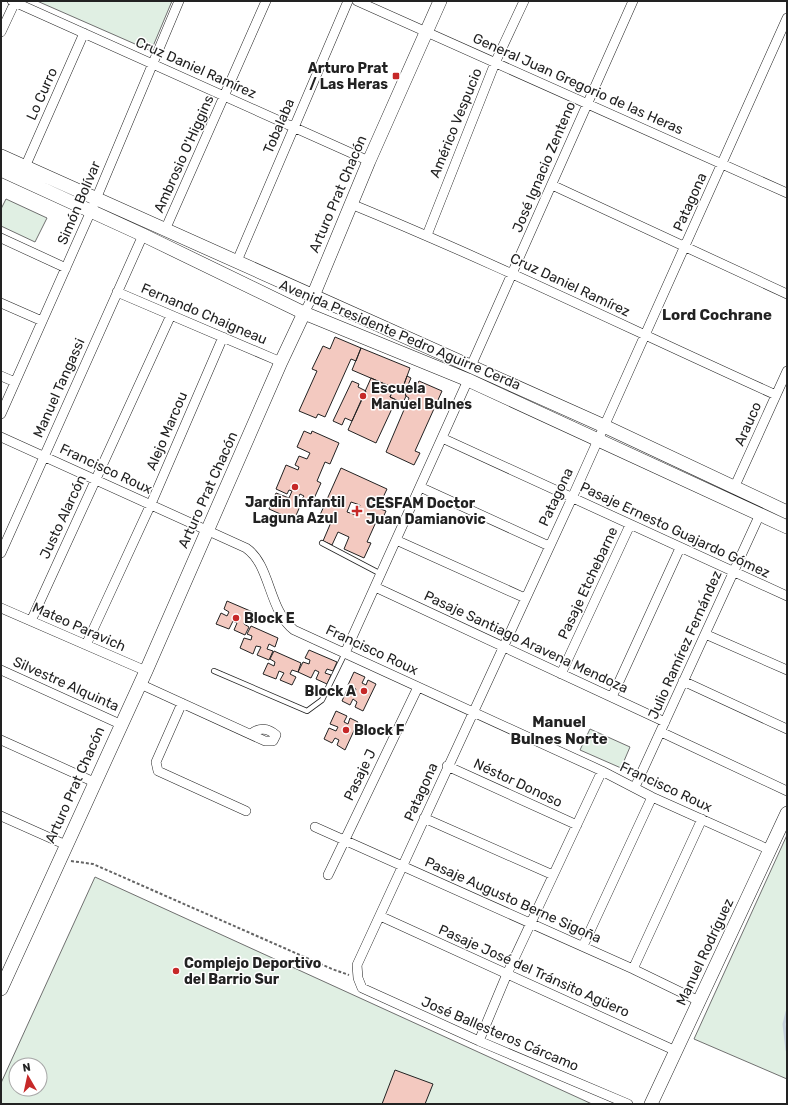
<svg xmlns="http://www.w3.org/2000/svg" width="788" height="1105" font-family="Rubik,sans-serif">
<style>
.green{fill:#e0efe3;stroke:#6f6f6f;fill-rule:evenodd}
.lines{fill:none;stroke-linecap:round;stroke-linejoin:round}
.stream{stroke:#c7d3dd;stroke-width:3}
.building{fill:#f3c9c0;stroke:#222;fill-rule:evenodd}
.lane-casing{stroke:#222;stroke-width:6}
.street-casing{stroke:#222;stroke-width:10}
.secondary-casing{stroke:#222;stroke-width:14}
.path{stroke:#646464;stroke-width:2;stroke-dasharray:3 2;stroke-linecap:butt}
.lane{stroke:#fff;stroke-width:4.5}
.street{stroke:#fff;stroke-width:9}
.secondary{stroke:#fff;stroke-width:13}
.poi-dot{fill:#c62828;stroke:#fff;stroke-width:1.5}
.labels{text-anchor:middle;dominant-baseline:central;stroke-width:3;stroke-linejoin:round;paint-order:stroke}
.street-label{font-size:14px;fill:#222;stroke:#fff}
.poi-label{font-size:14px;font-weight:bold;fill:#222;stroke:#fff;text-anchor:start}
.neighbourhood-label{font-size:15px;font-weight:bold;fill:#222;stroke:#fff}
</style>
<rect width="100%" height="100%" fill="#fff"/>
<path class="green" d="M37,1h135l-21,50z
M6,199l41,19 -12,24 -34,-16v-17z
M590,729l40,18 -9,21 -41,-18z
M787,835v244l-93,-40z
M95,877l497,227h-591v-21zM16,1065h24v24h-24z"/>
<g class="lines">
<path class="stream" d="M787,1012l-3,12 3,26"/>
</g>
<path class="building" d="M335,337l26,11 -5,13 -5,-2 -26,58 -7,-3 -2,4 -17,-7 18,-40 -5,-2 11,-23 7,3z
M361,348l49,20 -7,19 3,9 -3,7 -13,-6 4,-9 -42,-18z
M407,376l4,2 -3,7 7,3 4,-7 23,10 -27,60 5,2 -6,12 -28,-13 23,-54 -3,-2 -3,-9z
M371,378l23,10 -4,9 6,3 -20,43 -28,-13z
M352,381l7,3 -1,3 8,4 -14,30 -7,-3 -3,7 -9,-4z
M304,431l7,3 1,-3 27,12 -9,21 -5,-2 -8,19 4,2 -9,20 -10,-4 2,-3 -4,-2 -4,8 5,2 -7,16 -25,-11 7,-16 13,5 3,-7 -3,-1 -2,4 -11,-5 10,-24 12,5 1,-3 -4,-2 4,-9 8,3 3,-6 -13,-6z
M341,468l46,21 -9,19 8,3 -6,13 -4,-2 -9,20 4,1 -7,15 -20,-9 5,-12 -11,-5 -6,13 -9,-4 9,-21 -12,-5zM351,502l9,3 -4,10 -9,-3z
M227,601l28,12 -4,9 -6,-2 -1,4 5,3 -4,8 -11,-5 3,-7 -4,-2 -4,8 -13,-5 5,-11 6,3 2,-4 -5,-3z
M251,626l27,12 -3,9 -6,-3 -2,5 6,2 -4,9 -12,-5 4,-8 -5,-1 -3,8 -13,-6 4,-10 7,2 1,-4 -5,-2z
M309,650l28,12 -4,9 -6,-2 -2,4 6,2 -4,9 -11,-5 3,-7 -4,-2 -4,8 -13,-6 5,-10 6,2 1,-4 -5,-2z
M274,651l27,12 -3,9 -6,-2 -2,4 6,3 -4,8 -12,-5 4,-7 -5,-2 -3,8 -13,-5 5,-11 6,3 1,-4 -5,-3z
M354,672l11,5 -3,6 4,2 2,-5 8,4 -13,27 -8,-4 2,-5 -4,-3 -3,6 -8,-4 5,-11 7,3 2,-4 -8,-4z
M336,711l11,5 -3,6 4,2 2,-6 8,4 -13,28 -8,-5 2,-5 -4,-2 -3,5 -8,-4 5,-11 7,3 2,-4 -8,-3z
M395,1070l38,14 -8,20h-43z"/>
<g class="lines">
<g class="lane-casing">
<path id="lane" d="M322,543l59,31
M214,671l93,40 15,-11 23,-47"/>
</g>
<g class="street-casing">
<path id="street" d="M12,1l357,160
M357,1l430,192
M1,32l14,-30
M25,167l59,-134
M552,185l235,109
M351,204c144,59 283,127 425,191
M165,230l101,-229
M427,235l68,-172 29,-62
M1,238l65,30
M237,261l111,-260
M117,292l164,70
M1,303l41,18
M304,313l9,-17
M471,366l162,-365
M1,376l14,6
M1,414l90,-203 88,-210
M1,437l245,111c25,17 22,62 48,82l308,141 50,26 118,53
M442,438l345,158
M420,487l129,59
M734,488l53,-117
M396,540l129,58
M1,553l142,-318
M375,587l290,135
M1,608l145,63
M31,621l140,-306
M705,634l82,36
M86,645l65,-141 72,-167
M345,653l123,-273
M1,670l119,54
M561,674l69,-149
M683,681l104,48
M140,684l125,57h8l3,-6c-8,-7 -17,-8 -25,-1
M612,697l68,-149
M182,703l-26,59 2,9 88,40
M661,732l126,59
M1,740l93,42
M447,766l130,59
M635,787l125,-273
M1,816l65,29
M424,818l129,57
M315,827l318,142 66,32
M328,875l90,-188
M380,916l296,135
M583,946l69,-149
M633,969l69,-150
M479,1041l28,-67 95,-203
M628,1104l-149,-63 -117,-53 -4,-10 -1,-13 215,-467 215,-480"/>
</g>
<g class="secondary-casing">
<path id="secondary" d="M1,156l603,270 183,86
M1,170l142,65 161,78 164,67 319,147
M313,296l56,-135 71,-160
M1,989l145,-318 135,-309 23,-49
M651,1104l136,-291"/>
</g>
<path class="path" d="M71,861l22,3 239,105 17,6"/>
<use href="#lane" class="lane"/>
<use href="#street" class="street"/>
<use href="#secondary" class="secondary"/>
</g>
<g class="poi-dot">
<rect x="392" y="72" width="8" height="8" rx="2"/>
<circle cx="363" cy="396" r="4"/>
<circle cx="295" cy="487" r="4"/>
<path d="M355 505h4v4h4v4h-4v4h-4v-4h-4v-4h4z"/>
<circle cx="236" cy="618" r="4"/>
<circle cx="364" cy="691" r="4"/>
<circle cx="346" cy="730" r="4"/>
<circle cx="176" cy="971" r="4"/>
</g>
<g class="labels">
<g class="street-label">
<text transform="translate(196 68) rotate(24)">Cruz Daniel Ramírez</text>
<text transform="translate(578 84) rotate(24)">General Juan Gregorio de las Heras</text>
<text transform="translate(42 94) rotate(-66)">Lo Curro</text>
<text transform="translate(456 123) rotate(-68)">Américo Vespucio</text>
<text transform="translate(279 126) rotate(-67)">Tobalaba</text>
<text transform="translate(184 154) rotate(-66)">Ambrosio O'Higgins</text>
<text transform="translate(544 167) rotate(-67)">José Ignacio Zenteno</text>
<text transform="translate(338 194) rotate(-67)">Arturo Prat Chacón</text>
<text transform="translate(690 202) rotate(-66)">Patagona</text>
<text transform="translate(79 203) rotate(-67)">Simón Bolívar</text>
<text transform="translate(570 285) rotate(25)">Cruz Daniel Ramírez</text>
<text transform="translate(204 314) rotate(23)">Fernando Chaigneau</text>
<text transform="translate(400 335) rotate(23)">Avenida Presidente Pedro Aguirre Cerda</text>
<text transform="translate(59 388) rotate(-66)">Manuel Tangassi</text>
<text transform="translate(748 424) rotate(-66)">Arauco</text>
<text transform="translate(167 431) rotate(-67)">Alejo Marcou</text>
<text transform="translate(106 469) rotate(25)">Francisco Roux</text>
<text transform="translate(208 490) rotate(-66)">Arturo Prat Chacón</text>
<text transform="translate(556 497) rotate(-65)">Patagona</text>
<text transform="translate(63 517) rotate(-65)">Justo Alarcón</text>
<text transform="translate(675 530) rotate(25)">Pasaje Ernesto Guajardo Gómez</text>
<text transform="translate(588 583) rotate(-65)">Pasaje Etchebarne</text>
<text transform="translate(79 627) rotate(24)">Mateo Paravich</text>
<text transform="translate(526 642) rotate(25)">Pasaje Santiago Aravena Mendoza</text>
<text transform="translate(685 645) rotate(-66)">Julio Ramírez Fernández</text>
<text transform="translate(372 650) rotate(25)">Francisco Roux</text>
<text transform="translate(66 684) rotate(24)">Silvestre Alquinta</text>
<text transform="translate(360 775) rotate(-64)">Pasaje J</text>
<text transform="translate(518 783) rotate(25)">Néstor Donoso</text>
<text transform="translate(75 785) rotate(-66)">Arturo Prat Chacón</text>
<text transform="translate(666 787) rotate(25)">Francisco Roux</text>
<text transform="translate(421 792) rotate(-66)">Patagona</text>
<text transform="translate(513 900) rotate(24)">Pasaje Augusto Berne Sigoña</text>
<text transform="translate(705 952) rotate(-65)">Manuel Rodríguez</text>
<text transform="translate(534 971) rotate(24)">Pasaje José del Tránsito Agüero</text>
<text transform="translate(500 1034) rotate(23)">José Ballesteros Cárcamo</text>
</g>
<g class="poi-label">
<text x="388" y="68" text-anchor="end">Arturo Prat<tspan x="388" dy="16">/ Las Heras</tspan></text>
<text x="371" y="388">Escuela<tspan x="371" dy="16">Manuel Bulnes</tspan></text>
<text x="295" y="502" text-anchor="middle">Jardin Infantil<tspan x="295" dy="16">Laguna Azul</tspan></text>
<text x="366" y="503">CESFAM Doctor<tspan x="366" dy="16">Juan Damianovic</tspan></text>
<text x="244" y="618">Block E</text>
<text x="356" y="691" text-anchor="end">Block A</text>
<text x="354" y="730">Block F</text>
<text x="184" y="963">Complejo Deportivo<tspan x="184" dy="16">del Barrio Sur</tspan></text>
</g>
<g class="neighbourhood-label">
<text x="717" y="315">Lord Cochrane</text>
<text x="559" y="722">Manuel<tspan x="559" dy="17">Bulnes Norte</tspan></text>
</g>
</g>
<rect width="788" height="1105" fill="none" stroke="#222222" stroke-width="4"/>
<g transform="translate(28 1077) rotate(351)"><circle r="19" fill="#ffffff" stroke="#a7a7a7"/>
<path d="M0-3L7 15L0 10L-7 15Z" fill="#c62828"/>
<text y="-6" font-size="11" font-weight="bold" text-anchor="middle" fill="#222222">N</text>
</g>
</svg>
